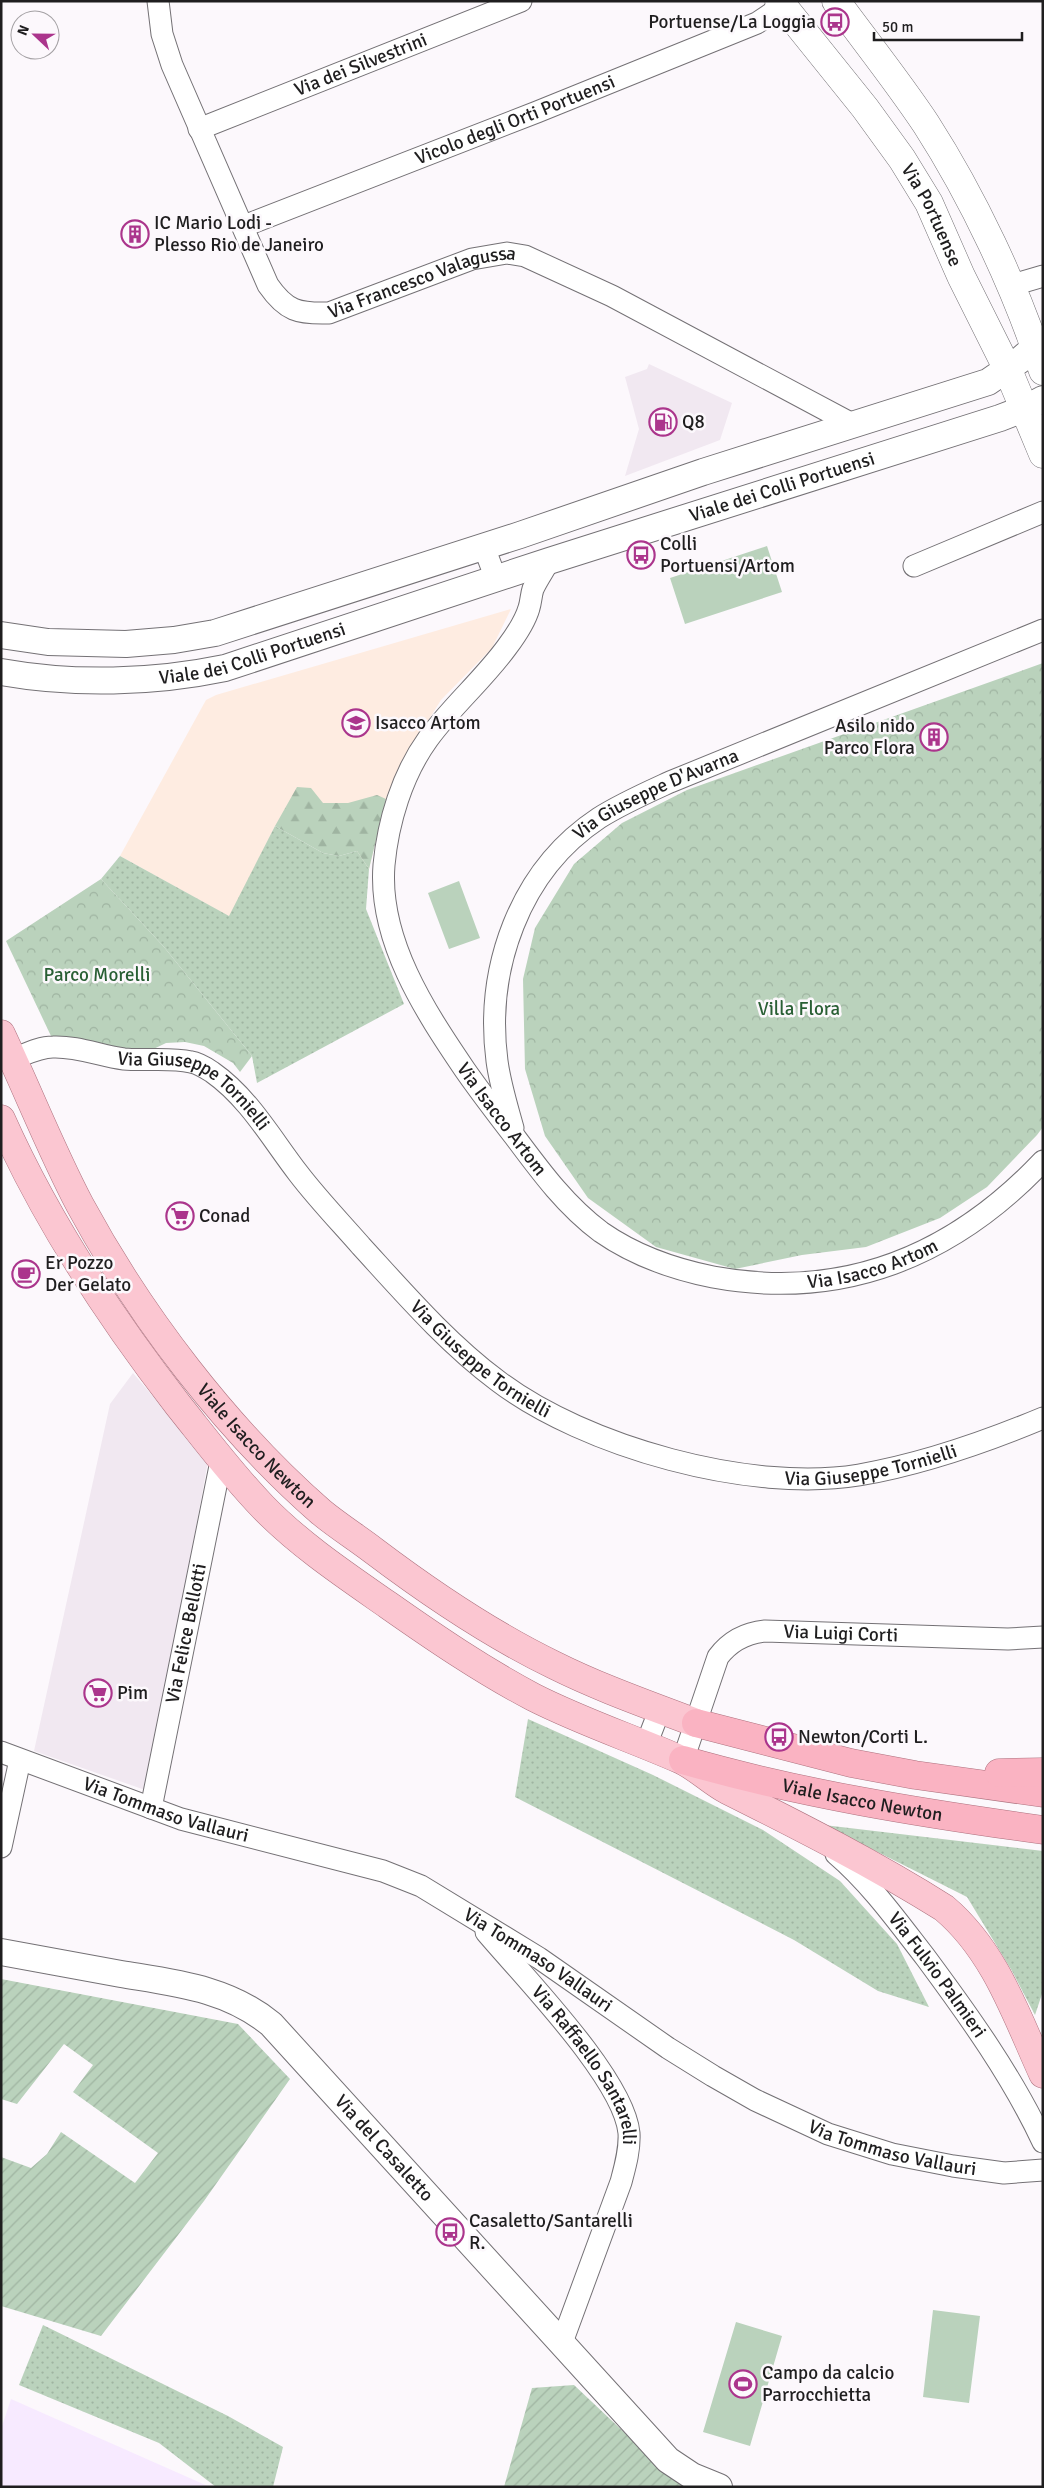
<svg xmlns="http://www.w3.org/2000/svg" width="1044" height="2488" font-family="Signika,sans-serif">
<style>
.built{fill:#f1e8f1}
.industrial{fill:#f7eaff}
.education{fill:#feece1}
.grass{fill:url(#grass-dots)}
.forest{fill:url(#forest-firs)}
.park{fill:url(#park-crowns)}
.garden{fill:url(#garden-furrows)}
.pitch{fill:#bad2bc}
.lines{fill:none;stroke-linecap:round;stroke-linejoin:round}
.minor-casing{stroke:#747175;stroke-width:23}
.tertiary-casing{stroke:#747175;stroke-width:28}
.secondary-casing{stroke:#747175;stroke-width:29}
.primary-casing{stroke:#ad727f;stroke-width:29}
.trunk-casing{stroke:#ad727f;stroke-width:29}
.minor{stroke:#fff;stroke-width:21}
.tertiary{stroke:#fff;stroke-width:26}
.secondary{stroke:#fff;stroke-width:28}
.primary{stroke:#fbc6d1;stroke-width:28}
.trunk{stroke:#fab3c2;stroke-width:28}
.labels{text-anchor:middle;dominant-baseline:central;stroke-width:5;stroke-linejoin:round;paint-order:stroke}
.poi-label{font-size:19px;fill:#1f1e1f;stroke:#fcf8fc;text-anchor:start}
.street-label{font-size:19px;fill:#1f1e1f;stroke:#fcf8fc}
.park-label{font-size:19px;fill:#295f34;stroke:#fcf8fc}
</style>
<defs>
<pattern id="grass-dots" width="8" height="8" patternUnits="userSpaceOnUse" patternTransform="scale(1.25)"><rect width="8" height="8" fill="#bad2bc"/><path d="M2 2h.1M6 6h.1" fill="none" stroke="#9fb4a1" stroke-width="1.8" stroke-linecap="round"/></pattern>
<pattern id="forest-firs" width="22" height="20" patternUnits="userSpaceOnUse" patternTransform="scale(1.25)"><rect width="22" height="20" fill="#bad2bc"/><path d="M5 1l3.5 6h-7zM16 11l3.5 6h-7z" fill="#9fb4a1"/></pattern>
<pattern id="park-crowns" width="20" height="18" patternUnits="userSpaceOnUse" patternTransform="scale(1.25)"><rect width="20" height="18" fill="#bad2bc"/><path d="M2 6a3 3 0 1 1 6 0M12 15a3 3 0 1 1 6 0" fill="none" stroke="#9fb4a1"/></pattern>
<pattern id="garden-furrows" width="10" height="10" patternUnits="userSpaceOnUse" patternTransform="scale(1.25)"><rect width="10" height="10" fill="#bad2bc"/><path d="M-1 1l2-2M0 10L10 0M9 11l2-2" fill="none" stroke="#9fb4a1"/></pattern>
</defs>
<rect width="100%" height="100%" fill="#fcf8fc"/>
<path class="built" d="M649,364l83,39 -12,37 -95,36 14,-47 -14,-52 22,-8z
M133,1373l75,88 -60,330 -114,-40 76,-347z"/>
<path class="industrial" d="M11,2399l199,88h-209v-58z"/>
<path class="education" d="M511,609l-19,39 -51,52 -43,69 -12,30 -17,70 -12,-18 -82,-25 -45,91 -110,-61 86,-156 10,-5z"/>
<path class="grass" d="M275,826l48,27 16,3 18,-5 12,18 -3,40 38,95 -147,79 -5,-27 -88,-109 -63,-68 19,-23 109,60z
M528,1719l125,56 110,55 77,51 57,63 32,63 -51,-16 -84,-51 -279,-143z
M824,1825l219,26v140l-8,24 -23,-44 -45,-74z
M43,2325l185,91 55,31 -10,40h-57l-57,-44 -140,-58z"/>
<path class="forest" d="M297,787l14,1 12,15h25l29,-8 9,4 -17,70 -12,-18 -18,5 -16,-3 -48,-27z"/>
<path class="park" d="M1043,663v464l-6,8 -50,52 -47,31 -74,29 -64,8 -67,14 -79,-22 -68,-49 -43,-62 -20,-67 -2,-90 12,-51 39,-64 48,-41 65,-33z
M101,879l63,68 88,109 -12,16 -7,-9 -29,-17 -19,-4 -19,1 -25,12 -90,-19 -45,-95z"/>
<path class="garden" d="M1,1979l237,45 52,55 -86,122 -103,135 -100,-30v-149l30,11 16,-14 14,-22 74,51 23,-30 -85,-61 20,-27 -29,-21 -47,60 -16,-5z
M574,2385l89,84 25,18h-184l28,-99z"/>
<path class="pitch" d="M767,546l15,46 -97,32 -15,-46z
M459,881l21,57 -31,11 -21,-56z
M933,2310l47,6 -11,87 -46,-6z
M736,2322l46,14 -32,110 -47,-14z"/>
<g class="lines">
<g class="minor-casing">
<g id="minor">
<path id="s1" d="M158,1l4,33 10,31 96,220c18,26 30,29 61,28l143,-54 35,-6 18,3 87,40 242,129"/>
<path id="s2" d="M199,129l322,-128"/>
<path id="s3" d="M244,226l293,-114 220,-89 15,-10 9,-12"/>
<path d="M1009,286l34,-10"/>
<path d="M484,547l12,32"/>
<path id="s4" d="M549,561c-5,9 -12,19 -16,28 -2,6 -2,13 -4,19 -4,14 -13,27 -22,39 -24,33 -55,59 -79,92 -26,36 -40,83 -44,126 -6,75 41,146 81,205 16,23 33,45 50,67 26,35 51,69 86,95 33,23 72,37 112,45 130,24 240,-21 330,-116"/>
<path d="M914,566l129,-54"/>
<path id="s5" d="M13,1059c13,-5 26,-12 40,-12 24,-1 48,9 71,12 22,2 45,-2 67,3 7,1 15,6 21,10 37,26 59,66 86,101 19,25 42,49 63,73 43,47 86,97 137,135 87,66 253,112 361,94 64,-11 124,-32 184,-57"/>
<path id="s6" d="M513,1128c-6,-22 -13,-44 -16,-67 -12,-92 22,-190 102,-243 22,-14 47,-25 71,-36l373,-152"/>
<path d="M646,1745l14,-36"/>
<path id="s7" d="M1,1752l180,67 202,52 38,15 118,72 129,90 45,28 42,24 73,34 64,20 61,12 51,7 39,-3"/>
<path id="s8" d="M683,1760l35,-103c12,-16 27,-24 47,-26l243,8 35,-2"/>
<path id="s9" d="M151,1808l70,-347"/>
<path d="M1,1847l19,-87"/>
<path id="s10" d="M836,1854c35,30 62,68 90,104 43,58 86,118 117,184"/>
<path id="s11" d="M486,1932c37,44 138,147 143,201 1,17 -4,34 -8,49l-60,163"/>
</g>
</g>
<g class="tertiary-casing">
<g id="tertiary">
<path d="M1,635l47,7 78,2 48,-4 41,-7 305,-98 183,-63 285,-90 32,-22 23,-20"/>
<path id="s12" d="M1,672c73,13 152,11 224,-4l324,-107 451,-143 26,-10 17,-9"/>
<path id="s13" d="M1,1952c40,7 80,15 120,22 54,9 106,14 150,50l397,436 24,16 27,11"/>
</g>
</g>
<g class="secondary-casing">
<g id="secondary">
<path id="s14" d="M779,1l86,107 37,51 27,44 32,73 47,94 35,84"/>
<path d="M836,1c30,41 62,81 90,123 47,73 90,164 117,247"/>
</g>
</g>
<g class="primary-casing">
<g id="primary">
<path id="s15" d="M1,1034c27,57 50,116 79,171 60,111 146,224 241,307 17,14 36,26 53,39 57,43 116,83 180,114 46,23 95,40 142,58"/>
<path d="M1,1119c46,103 108,197 177,286 28,35 54,70 85,102 37,38 82,68 125,98 47,33 94,65 145,92 47,24 98,41 146,62 17,7 31,22 48,31 74,37 147,74 217,118 51,43 72,107 99,166"/>
</g>
</g>
<g class="trunk-casing">
<g id="trunk">
<path d="M696,1723l155,40 64,12 128,18"/>
<path id="s16" d="M683,1760c118,34 238,53 360,70"/>
<path d="M999,1773l44,-1"/>
</g>
</g>
<use href="#minor" class="minor"/>
<use href="#tertiary" class="tertiary"/>
<use href="#secondary" class="secondary"/>
<use href="#primary" class="primary"/>
<use href="#trunk" class="trunk"/>
</g>
<defs>
<g id="bus-ring" transform="scale(1.4375)"><circle r="9.5" fill="#fcf8fc" stroke="#ab358c" stroke-width="1.5"/><path d="M-5-6H5V4H4V6H2V4H-2V6H-4V4H-5ZM-3.5-4V0h7V-4ZM-3.5 1.2v1.5H-2V1.2ZM2 1.2v1.5H3.5V1.2Z" fill="#ab358c"/></g>
<g id="building-ring" transform="scale(1.4375)"><circle r="9.5" fill="#fcf8fc" stroke="#ab358c" stroke-width="1.5"/><path d="M-4-6H4V6H1V3H-1V6H-4ZM-2.5-4.3h1.7v1.8h-1.7ZM.8-4.3h1.7v1.8H.8ZM-2.5-1h1.7V.8h-1.7ZM.8-1h1.7V.8H.8Z" fill="#ab358c"/></g>
<g id="fuel-ring" transform="scale(1.4375)"><circle r="9.5" fill="#fcf8fc" stroke="#ab358c" stroke-width="1.5"/><path d="M-5.5-6h7V0h2V4h1.3V-2.5L3-4.5l.8-.8L6-3V5H2.5V1h-1V6h-7ZM-4.2-4.7v3.2H.2V-4.7Z" fill="#ab358c"/></g>
<g id="school-ring" transform="scale(1.4375)"><circle r="9.5" fill="#fcf8fc" stroke="#ab358c" stroke-width="1.5"/><path d="M0-5L7-2L0 1L-7-2ZM-4 1L0 2.5L4 1V4Q0 6-4 4Z" fill="#ab358c"/></g>
<g id="supermarket-ring" transform="scale(1.4375)"><circle r="9.5" fill="#fcf8fc" stroke="#ab358c" stroke-width="1.5"/><path d="M-6-5.5h2.5l.6 2H6L4.5 2H-2.5L-4.4-4H-6ZM-1.5 3.2a1.3 1.3 0 1 0 .1 0ZM3 3.2a1.3 1.3 0 1 0 .1 0Z" fill="#ab358c"/></g>
<g id="cafe-ring" transform="scale(1.4375)"><circle r="9.5" fill="#fcf8fc" stroke="#ab358c" stroke-width="1.5"/><path d="M-5.5-4.5H6V0H3Q3 3.5 0 3.5H-2.5Q-5.5 3.5-5.5 0ZM3-3.2v2h1.7v-2ZM-6 4.5H4V6H-6Z" fill="#ab358c"/></g>
<g id="stadium-ring" transform="scale(1.4375)"><circle r="9.5" fill="#fcf8fc" stroke="#ab358c" stroke-width="1.5"/><path d="M0-5a6.5 5 0 1 0 0 10a6.5 5 0 1 0 0-10ZM-3.5-1.8h7v3.6h-7Z" fill="#ab358c"/></g>
</defs>
<g fill-rule="evenodd">
<use href="#bus-ring" x="835" y="22"/>
<use href="#building-ring" x="135" y="234"/>
<use href="#fuel-ring" x="663" y="422"/>
<use href="#bus-ring" x="641" y="555"/>
<use href="#school-ring" x="356" y="723"/>
<use href="#building-ring" x="934" y="737"/>
<use href="#supermarket-ring" x="180" y="1216"/>
<use href="#cafe-ring" x="26" y="1274"/>
<use href="#supermarket-ring" x="98" y="1693"/>
<use href="#bus-ring" x="779" y="1737"/>
<use href="#bus-ring" x="450" y="2232"/>
<use href="#stadium-ring" x="743" y="2384"/>
</g>
<g class="labels">
<g class="poi-label">
<text x="816" y="22" text-anchor="end">Portuense/La Loggia</text>
<text x="154" y="223">IC Mario Lodi -<tspan x="154" dy="22">Plesso Rio de Janeiro</tspan></text>
<text x="682" y="422">Q8</text>
<text x="660" y="544">Colli<tspan x="660" dy="22">Portuensi/Artom</tspan></text>
<text x="375" y="723">Isacco Artom</text>
<text x="915" y="726" text-anchor="end">Asilo nido<tspan x="915" dy="22">Parco Flora</tspan></text>
<text x="199" y="1216">Conad</text>
<text x="45" y="1263">Er Pozzo<tspan x="45" dy="22">Der Gelato</tspan></text>
<text x="117" y="1693">Pim</text>
<text x="798" y="1737">Newton/Corti L.</text>
<text x="469" y="2221">Casaletto/Santarelli<tspan x="469" dy="22">R.</tspan></text>
<text x="762" y="2373">Campo da calcio<tspan x="762" dy="22">Parrocchietta</tspan></text>
</g>
<g class="street-label">
<text stroke="none"><textPath href="#s2" startOffset="174">Via dei Silvestrini</textPath></text>
<text stroke="none"><textPath href="#s3" startOffset="291">Vicolo degli Orti Portuensi</textPath></text>
<text stroke="none"><textPath href="#s14" startOffset="264">Via Portuense</textPath></text>
<text stroke="none"><textPath href="#s1" startOffset="476">Via Francesco Valagussa</textPath></text>
<text stroke="none"><textPath href="#s12" startOffset="811">Viale dei Colli Portuensi</textPath></text>
<text stroke="none"><textPath href="#s12" startOffset="255">Viale dei Colli Portuensi</textPath></text>
<text stroke="none"><textPath href="#s6" startOffset="408">Via Giuseppe D'Avarna</textPath></text>
<text stroke="none"><textPath href="#s5" startOffset="195">Via Giuseppe Tornielli</textPath></text>
<text stroke="none"><textPath href="#s4" startOffset="639">Via Isacco Artom</textPath></text>
<text stroke="none"><textPath href="#s4" startOffset="1074">Via Isacco Artom</textPath></text>
<text stroke="none"><textPath href="#s5" startOffset="600">Via Giuseppe Tornielli</textPath></text>
<text stroke="none"><textPath href="#s15" startOffset="488">Viale Isacco Newton</textPath></text>
<text stroke="none"><textPath href="#s5" startOffset="1021">Via Giuseppe Tornielli</textPath></text>
<text stroke="none"><textPath href="#s8" startOffset="240">Via Luigi Corti</textPath></text>
<text stroke="none"><textPath href="#s9" startOffset="178">Via Felice Bellotti</textPath></text>
<text stroke="none"><textPath href="#s16" startOffset="184">Viale Isacco Newton</textPath></text>
<text stroke="none"><textPath href="#s7" startOffset="175">Via Tommaso Vallauri</textPath></text>
<text stroke="none"><textPath href="#s7" startOffset="580">Via Tommaso Vallauri</textPath></text>
<text stroke="none"><textPath href="#s10" startOffset="158">Via Fulvio Palmieri</textPath></text>
<text stroke="none"><textPath href="#s11" startOffset="168">Via Raffaello Santarelli</textPath></text>
<text stroke="none"><textPath href="#s7" startOffset="985">Via Tommaso Vallauri</textPath></text>
<text stroke="none"><textPath href="#s13" startOffset="450">Via del Casaletto</textPath></text>
</g>
<g class="park-label">
<text x="97" y="975">Parco Morelli</text>
<text x="799" y="1009">Villa Flora</text>
</g>
</g>
<rect width="1044" height="2488" fill="none" stroke="#1f1e1f" stroke-width="5"/>
<g transform="translate(35 35) rotate(292)"><circle r="24" fill="#fcf8fc" stroke="#a4a1a4"/>
<path d="M0-4L9 19L0 12L-9 19Z" fill="#ab358c"/>
<text y="-8" font-size="14" font-weight="bold" text-anchor="middle" fill="#1f1e1f">N</text>
</g>
<path d="M874 32v8h148v-8" fill="none" stroke="#1f1e1f" stroke-width="2.5"/>
<text x="882" y="32" font-size="15" fill="#1f1e1f" stroke="#fcf8fc" stroke-width="4" paint-order="stroke">50 m</text>
</svg>
